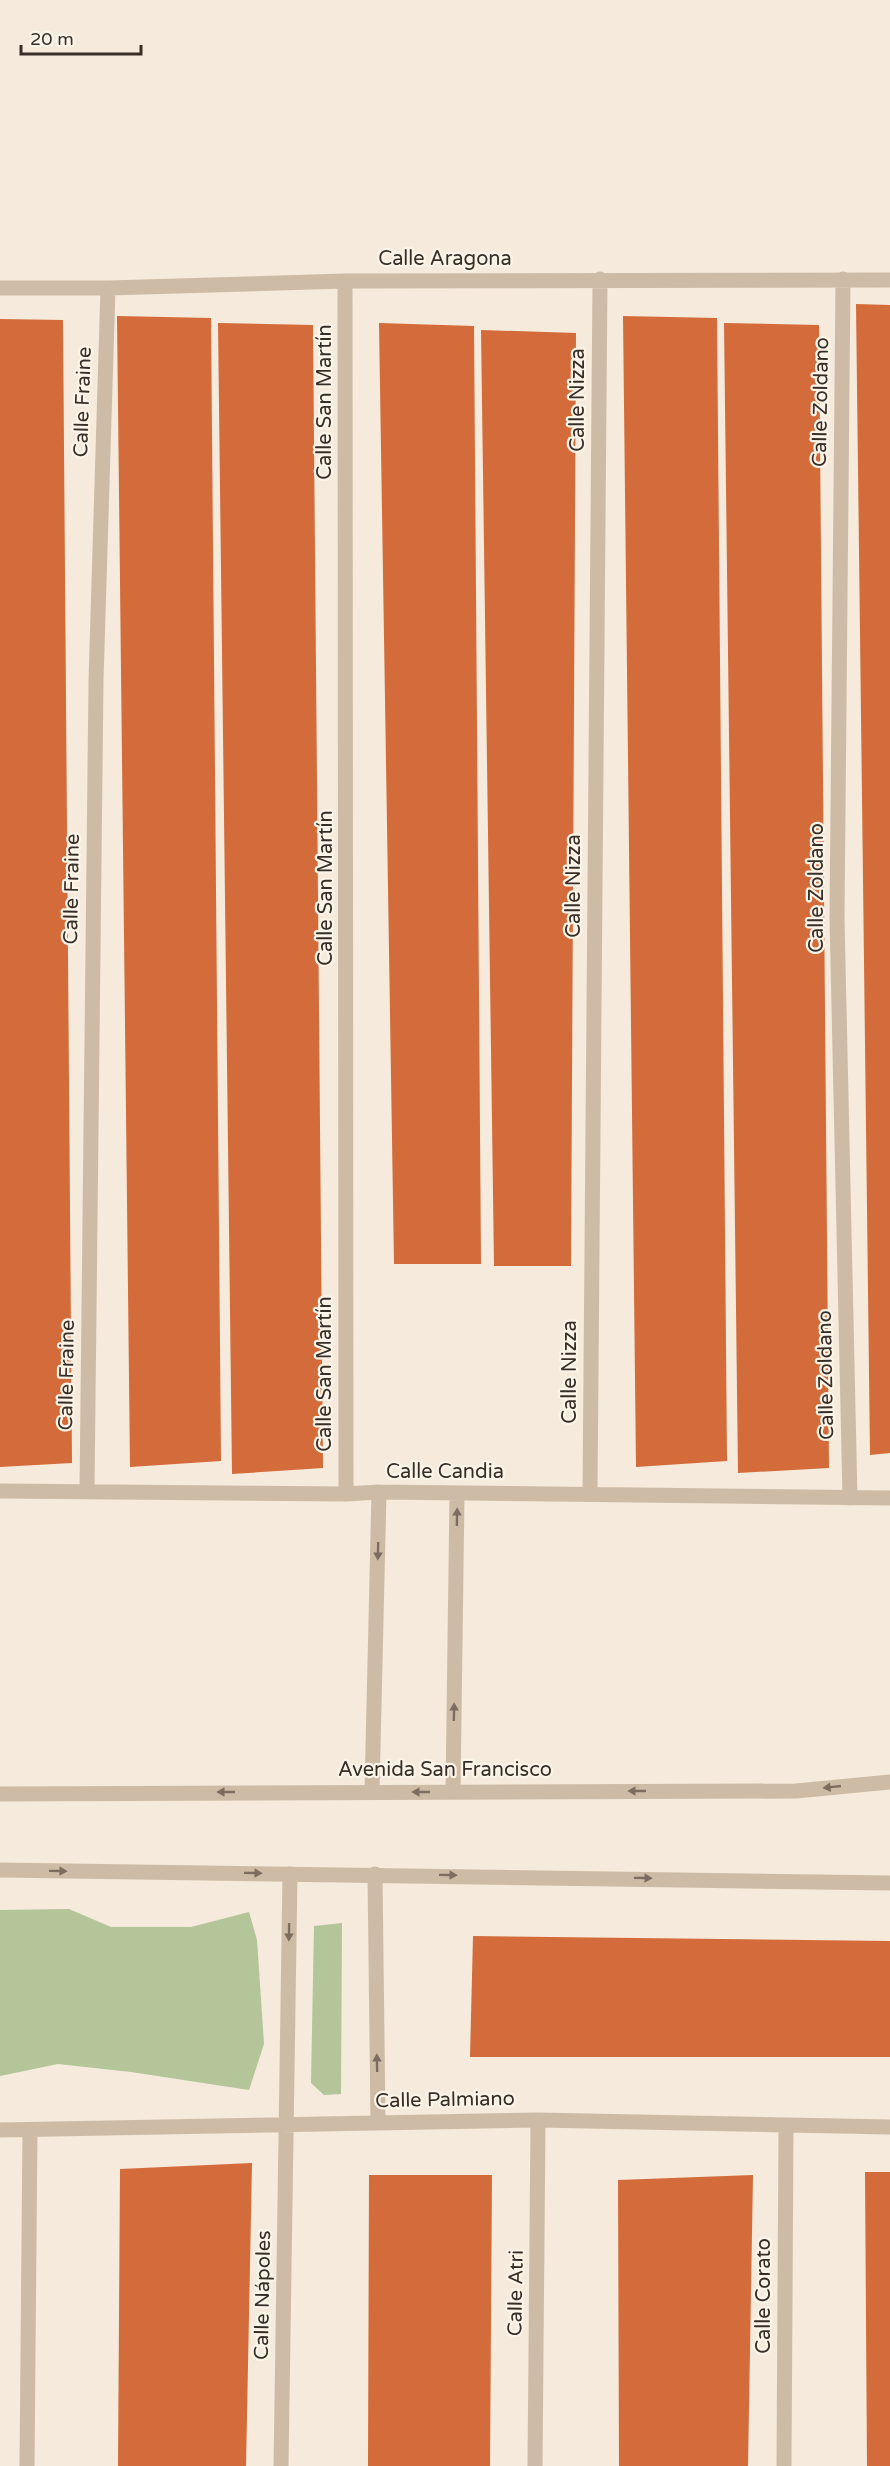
<svg xmlns="http://www.w3.org/2000/svg" width="890" height="2466" font-family="'Varela Round',sans-serif">
<style>
.green{fill:#b3c599}
.building{fill:#d36b3a}
.lines{fill:none;stroke-linecap:round;stroke-linejoin:round}
.minor{stroke:#cebba5;stroke-width:15}
.tertiary{stroke:#cebba5;stroke-width:15}
.oneway{fill:#7c6d60}
.labels{text-anchor:middle;dominant-baseline:central;stroke-width:4.5;stroke-linejoin:round;paint-order:stroke}
.street-label{font-size:20px;fill:#392e27;stroke:#fbf4e8}
</style>
<rect width="100%" height="100%" fill="#f5eadb"/>
<path class="green" d="M69,1909l42,18h80l58,-15 8,28 7,104 -15,46 -118,-18 -73,-8 -58,12v-166z
M342,1923l-1,171 -17,1 -13,-12 3,-157z"/>
<path class="building" d="M856,304l34,1v1148l-20,2z
M117,316l94,2 10,1143 -91,6z
M623,316l94,2 10,1143 -91,6z
M0,319l63,1 9,1143 -72,4z
M218,323l95,2 10,1143 -91,6z
M379,323l95,3 7,938h-87z
M724,323l95,2 10,1143 -91,5z
M481,330l95,3 -5,933h-77z
M473,1936l417,5v116h-420z
M252,2163l-6,303h-128l2,-297z
M865,2172h25v294h-23z
M369,2175h123l-2,291h-122z
M753,2175l-5,291h-129l-1,-286z"/>
<g class="lines">
<path class="minor" d="M843,279l-6,639 13,580
M345,281l1,1213
M0,288h108l237,-7 545,-1
M87,1490l9,-809 12,-393
M0,1491l346,3 33,-2 511,6
M590,1493l10,-1214
M372,1791l7,-299
M453,1792l4,-298
M375,1874l3,248
M0,2130l538,-10 352,7
M27,2466l3,-336
M281,2466l9,-592
M535,2466l3,-346
M784,2466l2,-340"/>
<path class="tertiary" d="M0,1794l796,-3 94,-9
M0,1870l890,13"/>
</g>
<defs><path id="oneway-solid" d="M-6-.8H1V-3.2L6.5 0L1 3.2V.8H-6Z" transform="scale(1.5)"/></defs>
<g class="oneway">
<use href="#oneway-solid" transform="translate(457 1517) rotate(-89)"/>
<use href="#oneway-solid" transform="translate(378 1551) rotate(91)"/>
<use href="#oneway-solid" transform="translate(454 1712) rotate(-89)"/>
<use href="#oneway-solid" transform="translate(832 1787) rotate(174)"/>
<use href="#oneway-solid" transform="translate(637 1791) rotate(180)"/>
<use href="#oneway-solid" transform="translate(226 1792) rotate(180)"/>
<use href="#oneway-solid" transform="translate(421 1792) rotate(-180)"/>
<use href="#oneway-solid" transform="translate(58 1871) rotate(1)"/>
<use href="#oneway-solid" transform="translate(253 1873) rotate(1)"/>
<use href="#oneway-solid" transform="translate(448 1875) rotate(1)"/>
<use href="#oneway-solid" transform="translate(643 1878) rotate(1)"/>
<use href="#oneway-solid" transform="translate(289 1932) rotate(91)"/>
<use href="#oneway-solid" transform="translate(377 2063) rotate(-91)"/>
</g>
<g class="labels">
<g class="street-label">
<text x="445" y="259">Calle Aragona</text>
<text transform="translate(578 400) rotate(-90)">Calle Nizza</text>
<text transform="translate(83 402) rotate(-88)">Calle Fraine</text>
<text transform="translate(325 402) rotate(-90)">Calle San Martín</text>
<text transform="translate(821 402) rotate(-89)">Calle Zoldano</text>
<text transform="translate(574 886) rotate(-90)">Calle Nizza</text>
<text transform="translate(326 888) rotate(-90)">Calle San Martín</text>
<text transform="translate(817 888) rotate(-90)">Calle Zoldano</text>
<text transform="translate(72 889) rotate(-89)">Calle Fraine</text>
<text transform="translate(570 1372) rotate(-90)">Calle Nizza</text>
<text transform="translate(325 1374) rotate(-90)">Calle San Martín</text>
<text transform="translate(67 1375) rotate(-89)">Calle Fraine</text>
<text transform="translate(826 1375) rotate(-91)">Calle Zoldano</text>
<text x="445" y="1472">Calle Candia</text>
<text x="445" y="1770">Avenida San Francisco</text>
<text transform="translate(445 2100) rotate(-1)">Calle Palmiano</text>
<text transform="translate(516 2293) rotate(-89)">Calle Atri</text>
<text transform="translate(263 2295) rotate(-89)">Calle Nápoles</text>
<text transform="translate(764 2296) rotate(-90)">Calle Corato</text>
</g>
</g>
<path d="M21 45v9h120v-9" fill="none" stroke="#392e27" stroke-width="3"/>
<text x="30" y="45" font-size="18" fill="#392e27" stroke="#fbf4e8" stroke-width="4.5" paint-order="stroke">20 m</text>
</svg>
